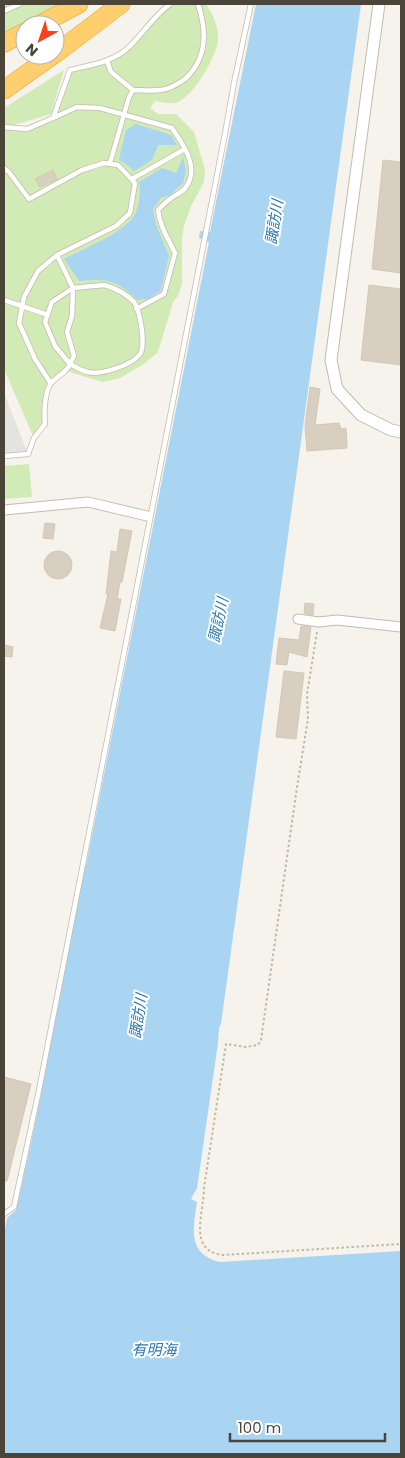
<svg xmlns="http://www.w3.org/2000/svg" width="405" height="1458" font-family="Poppins,'Noto Sans JP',sans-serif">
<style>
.green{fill:#d2eab5}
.parking{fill:#e5e3e0}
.water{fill:#a9d4f2}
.building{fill:#d8cfc1;stroke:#d3c7b4}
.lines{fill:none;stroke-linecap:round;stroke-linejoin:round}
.service-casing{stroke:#c2bbae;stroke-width:6}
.minor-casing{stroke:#c2bbae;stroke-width:11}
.tertiary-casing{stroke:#c2bbae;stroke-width:13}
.motorway-casing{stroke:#e0a43c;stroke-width:19}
.path{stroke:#c4b79f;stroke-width:2;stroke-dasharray:2.5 2.5;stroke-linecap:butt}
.service{stroke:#fff;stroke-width:4.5}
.minor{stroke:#fff;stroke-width:9}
.tertiary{stroke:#fff;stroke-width:11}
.motorway{stroke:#ffcf6e;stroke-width:18}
.labels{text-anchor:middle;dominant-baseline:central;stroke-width:4;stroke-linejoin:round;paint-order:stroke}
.water-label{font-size:15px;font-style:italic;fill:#2e7ab2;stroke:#fff}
</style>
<rect width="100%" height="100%" fill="#f6f3ec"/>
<path class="green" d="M4,4h61l-61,34z
M170,4h36c7,10 13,24 12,37 -2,16 -24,54 -40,61 -7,3 -15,0 -23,-1l-5,7 8,6h18l18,18 11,38 -1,12 -13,24 -7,20 -2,12v46l-4,12 -5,6 -15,50 -14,12 -24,14 -17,4 -37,-11 -16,12 -6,25 1,16 -11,14 -30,-69v-261l60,-38 -13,44 -44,13 20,2 26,-11 17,-48 37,-9 22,-14z
M29,464l3,33 -28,2v-33z"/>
<path class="parking" d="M4,393l24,61 -24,2z"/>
<path class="water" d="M256,4h105l-140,1020 -2,4 -1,15 -21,145 -6,11 6,3c-4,27 -10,52 23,60l181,-11v203h-397v-219l3,-17 9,-8 17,-76 52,-267 1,-1 123,-624 -10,-4 1,-7 10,1z
M136,124l35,11 6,10h-19l-6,15 -18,11 -7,-6 -8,-5 7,-30z
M183,157l3,14 -3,12 -13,12 -9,3 -8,11 3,16 13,30 -8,35 -13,9 -11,1c-19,-20 -31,-22 -58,-19l-15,-22c21,-11 56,-24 70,-43 5,-7 7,-25 5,-34l23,-14 14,5z"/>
<path class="building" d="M383,160l18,2v111l-29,-4z
M53,170l4,9 -17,8 -5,-8z
M369,285l32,4v76l-40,-5z
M310,387l10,2 -5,36 24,-2 2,6 5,-1 1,20 -40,3 -2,-25z
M45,523l10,1 -2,15 -10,-1z
M120,529l12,2 -10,51h-2l-3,17h4l-6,32 -15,-3 8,-34h-2l5,-43 6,1z
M44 565a14 14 0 1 1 28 0a14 14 0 1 1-28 0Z
M305,603l9,1 -1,11 -9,-2z
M301,626l10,1 -4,30 -18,-5 -2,13 -11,-1 3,-26 20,2z
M4,645l9,2 -1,10 -8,-1z
M284,671l20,2 -8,66 -20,-2z
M4,1077l27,7 -24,97h-3z"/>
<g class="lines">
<g class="service-casing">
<path id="service" d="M4,11l16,-7
M107,61l4,11 22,18
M53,118l24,-11 23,1 72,20c11,17 28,39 14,59 -3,5 -11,8 -16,12 -4,3 -8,7 -12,11 2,17 10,28 17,43l-11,41 -28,15
M4,127l23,2 26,-11 17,-48c21,-5 44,-8 60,-24 14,-14 24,-30 40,-42
M110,163l19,-66 4,-7c9,0 19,1 28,0 8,-1 17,-6 24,-11 22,-20 22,-48 13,-75
M4,168l5,4 20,27 53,-29 22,-7 14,2 17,18 -5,30 -14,13 -59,29 16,33 -21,14 -7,20 10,24 15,18c-4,9 -11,11 -17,17 -9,8 -9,32 -8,43l-11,14 -6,16 -24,2
M132,179l53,-30
M104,285c11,3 22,9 30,17 6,8 12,43 6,52 -9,12 -39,21 -53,18 -6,-2 -12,-5 -17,-8l4,-8 -7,-24 5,-16 1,-28z
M4,300l44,15
M50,382l-15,-23 -16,-36 5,-26 14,-26 19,-16
M4,1214l10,-7 25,-117 186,-956 9,-51 17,-79"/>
</g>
<g class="minor-casing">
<path id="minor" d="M4,510l84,-8 59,14
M298,619l21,3 18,-2 64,7"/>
</g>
<g class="tertiary-casing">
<path id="tertiary" d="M379,4l-48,356 6,29 24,26 30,15 10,2"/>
</g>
<g class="motorway-casing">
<path id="motorway" d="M39,25l40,-21
M4,43l21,-11
M55,54l66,-50
M4,90l49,-35"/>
</g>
<path class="path" d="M317,632l-10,62 1,25 -11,68 -36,253 -3,5 -12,2 -20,-3 -22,144c0,25 -17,63 19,67l178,-11"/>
<use href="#service" class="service"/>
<use href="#minor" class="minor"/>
<use href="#tertiary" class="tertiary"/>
<use href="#motorway" class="motorway"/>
</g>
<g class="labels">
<g class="water-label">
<text transform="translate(274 222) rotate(-81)">諏訪川</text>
<text transform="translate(218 620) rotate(-78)">諏訪川</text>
<text transform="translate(138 1016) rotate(-81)">諏訪川</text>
<text x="154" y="1349">有明海</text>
</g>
</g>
<rect width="405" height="1458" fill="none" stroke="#4b4439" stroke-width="10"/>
<g transform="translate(40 40) rotate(220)"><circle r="24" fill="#ffffff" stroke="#b7b4b0"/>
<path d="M0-4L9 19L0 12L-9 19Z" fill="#fc3f1d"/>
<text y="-8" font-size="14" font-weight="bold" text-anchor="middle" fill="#4b4439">N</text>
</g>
<path d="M230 1433v8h155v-8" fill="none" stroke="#4b4439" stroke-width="2.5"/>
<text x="238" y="1433" font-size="15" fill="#4b4439" stroke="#ffffff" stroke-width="4" paint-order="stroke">100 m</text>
</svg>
